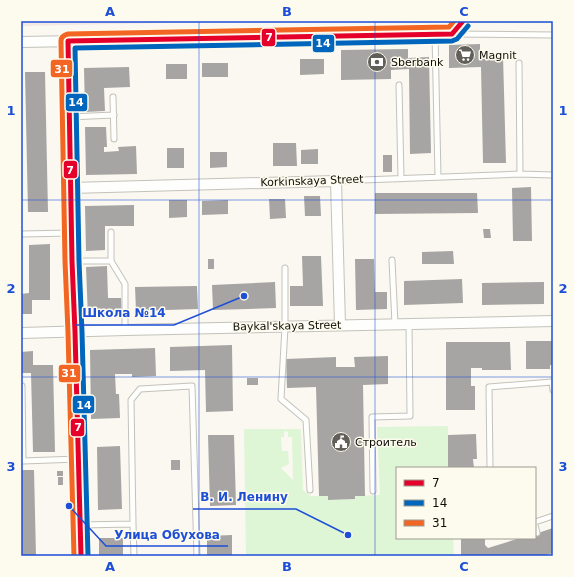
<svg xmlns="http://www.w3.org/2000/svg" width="574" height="577" font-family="'DejaVu Sans',sans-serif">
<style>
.medical{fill:#f2e8e4}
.green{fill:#dff6d6;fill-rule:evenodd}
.building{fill:#a6a5a3}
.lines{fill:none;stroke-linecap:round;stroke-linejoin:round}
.service-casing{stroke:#c3c2bb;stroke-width:7}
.minor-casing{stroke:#c3c2bb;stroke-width:12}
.service{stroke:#fefefd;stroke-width:5}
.minor{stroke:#fefefd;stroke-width:10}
.bus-1-casing{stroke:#fdfbed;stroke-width:8}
.bus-2-casing{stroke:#fdfbed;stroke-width:8}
.bus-3-casing{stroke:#fdfbed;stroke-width:8}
.bus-1{stroke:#e4002b;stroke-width:5}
.bus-2{stroke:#0065bd;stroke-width:5}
.bus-3{stroke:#f26522;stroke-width:5}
.grid{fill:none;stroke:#1d4ed8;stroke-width:1;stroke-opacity:0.55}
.labels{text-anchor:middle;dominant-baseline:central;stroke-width:3;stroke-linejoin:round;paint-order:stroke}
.poi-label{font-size:11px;fill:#0e0d08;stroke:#fdfbed;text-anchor:start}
.street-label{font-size:11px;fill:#0e0d08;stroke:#fdfbed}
.leader{fill:none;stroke:#1d4ed8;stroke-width:1.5}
.callout-dot{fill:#1d4ed8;stroke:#fdfbed;stroke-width:1.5}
.callout-label{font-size:12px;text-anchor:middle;font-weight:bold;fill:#1d4ed8;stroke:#fdfbed;stroke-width:3;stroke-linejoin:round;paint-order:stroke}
.line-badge{stroke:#fdfbed;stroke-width:1.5}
.badge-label{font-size:11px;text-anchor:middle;font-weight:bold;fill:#fff}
.neatline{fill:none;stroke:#1d4ed8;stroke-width:1.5}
.grid-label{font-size:13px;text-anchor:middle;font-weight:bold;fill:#1d4ed8}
</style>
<rect width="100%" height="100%" fill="#faf8f0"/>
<path class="medical" d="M21,21h235l-235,5z"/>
<path class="green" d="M468,21h85v2h-87z
M448,426v42h-51v70h56l1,18h-208l-2,-127h57l2,61 8,6h17v4l27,-1v-3l25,-1 -3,-68zM284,431l4,1v5h4l1,43 -12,-12 8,-4 -1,-13h-6l-1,-14h3z"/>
<path class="building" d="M480,44v13l23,-1 3,107h-23l-2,-96 -32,1v-23z
M408,49v9l21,-1 2,96 -21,1 -1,-85 -18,1v9l-50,1v-30z
M300,59h24v15l-24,1z
M202,63h26v14h-26z
M166,64h21v15h-21z
M129,67l1,20 -26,1 1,23 -20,1 -1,-44z
M25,72h20l3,140h-20z
M85,127h21l1,20h-3v5l15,-1 -1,-4 18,-1 1,28 -51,1z
M273,143h23l1,23h-24z
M167,148h17v20h-17z
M318,149v15h-17v-14z
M210,152h17v15l-17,1z
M383,155h9v17h-9z
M531,187l1,54h-19l-1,-53z
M375,193h102l1,20 -103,1z
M304,196h16l1,20h-16z
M269,199h16l1,19 -16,1z
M169,200h18v17l-18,1z
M228,200v14l-26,1v-14z
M134,205v21h-29v24l-19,1 -1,-45z
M483,229h7l1,9h-7z
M50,244v56h-18v14h-11v-20l8,-1v-48z
M453,251l1,13h-32v-12z
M302,256h19l2,50h-33v-20h13z
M208,259h6v10h-6z
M355,259h19l1,33h12v17l-31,1z
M107,266l1,32h13l1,19 -34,1 -2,-51z
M462,279l1,24 -59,2v-24z
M275,282l1,26 -63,2 -1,-25z
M544,282v22l-62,1v-22z
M197,286l1,23 -62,2 -1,-24z
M526,341h27v24h-3v4h-24z
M446,342h64l1,28h-29v-2h-11v18h4v24h-29z
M232,345l1,66 -27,1 -1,-42 -35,1v-24z
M155,348l1,28 -24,1v-3h-17l1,20h3l1,24 -29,1 -1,-69z
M33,351v14h20l2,87h-22l-2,-79h-10v-21z
M388,356v28l-25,1 2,111h-10v3l-27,1v-4h-9l-3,-109 -29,1 -1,-29 50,-2v10h19l-1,-10z
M247,378h11v7h-11z
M476,434l1,25h-4l1,9h-26v-33z
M208,435h26l2,70 -26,1z
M120,446l2,63 -24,1 -1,-63z
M171,460h9v10h-9z
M21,470h13l2,86h-15z
M57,471h6v5h-6z
M58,477h5v8h-5z
M67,501h3l1,9h-4z
M553,528v25l-10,3h-82v-18h24v7l3,3 32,-10h15v-4z
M232,535v21h-25v-20z
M99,538h24v18h-24z"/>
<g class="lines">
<g class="service-casing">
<path id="service" d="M435,34l3,143
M452,34l101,1
M519,63l1,111
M399,85l2,94
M113,97l1,42
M69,117l45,-2
M336,181l184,-7 33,1
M111,232v29
M21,234l50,-1
M392,260l3,64
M72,261h39l14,23v46
M285,268v59l-4,72 25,21 4,70
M21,386h1l1,75h-2
M23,461l55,-2
M490,468l-1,-81 63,-5 1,8
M373,491l-1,-74 38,-1 -1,-92
M535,522l18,-6
M133,524l-2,-124 9,-11 52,-3 5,170
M80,525l53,-1 1,32
M535,525l2,8"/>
</g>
<g class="minor-casing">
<path id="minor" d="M68,41l4,220 3,71 6,224
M21,42l431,-8 11,-13
M70,188l266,-7 4,144
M21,333l104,-3 428,-9"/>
</g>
<use href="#service" class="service"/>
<use href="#minor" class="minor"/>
<g class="bus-1-casing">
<path id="bus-1" d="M68,41l4,220 3,71 6,224
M68,41l384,-7 11,-13"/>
</g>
<g class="bus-2-casing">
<path id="bus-2" d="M88,556l-6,-224 -3,-71 -4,-213 377,-7 5,-2 11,-13"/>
</g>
<g class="bus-3-casing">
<path id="bus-3" d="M74,556l-6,-224 -3,-71 -4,-220c0,-4 3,-6 7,-7l381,-7 5,-6"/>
</g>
<use href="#bus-1" class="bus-1"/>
<use href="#bus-2" class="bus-2"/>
<use href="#bus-3" class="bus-3"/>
</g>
<path class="grid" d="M199,21v535M375,21v535M21,200h532M21,377h532"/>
<defs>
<g id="supermarket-disc" transform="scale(1)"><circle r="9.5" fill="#615f59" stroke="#fdfbed"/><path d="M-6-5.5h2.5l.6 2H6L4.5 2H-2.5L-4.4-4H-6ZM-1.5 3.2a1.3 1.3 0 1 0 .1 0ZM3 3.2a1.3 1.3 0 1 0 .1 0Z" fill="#fff"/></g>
<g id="bank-disc" transform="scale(1)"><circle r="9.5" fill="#615f59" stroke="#fdfbed"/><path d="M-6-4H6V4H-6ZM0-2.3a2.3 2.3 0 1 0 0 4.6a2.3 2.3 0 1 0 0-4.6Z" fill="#fff"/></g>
<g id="civic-disc" transform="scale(1)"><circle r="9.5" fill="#615f59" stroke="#fdfbed"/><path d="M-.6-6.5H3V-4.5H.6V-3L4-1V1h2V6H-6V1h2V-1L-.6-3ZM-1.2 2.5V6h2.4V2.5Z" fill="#fff"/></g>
</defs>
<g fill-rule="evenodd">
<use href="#supermarket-disc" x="465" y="55"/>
<use href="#bank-disc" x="377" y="62"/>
<use href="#civic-disc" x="341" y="442"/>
</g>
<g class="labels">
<g class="poi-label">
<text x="479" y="55">Magnit</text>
<text x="391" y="62">Sberbank</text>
<text x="355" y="442">Строитель</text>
</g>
<g class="street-label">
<text transform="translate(312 181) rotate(-2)">Korkinskaya Street</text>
<text transform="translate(287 326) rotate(-1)">Baykal'skaya Street</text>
</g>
</g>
<path class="leader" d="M244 296L174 325H75M348 535L296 509H193M69 506L106 546H228"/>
<g class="callout-dot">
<circle cx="244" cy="296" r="4"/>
<circle cx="348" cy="535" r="4"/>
<circle cx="69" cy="506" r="4"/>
</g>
<g class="callout-label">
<text x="124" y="317">Школа №14</text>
<text x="244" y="501">В. И. Ленину</text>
<text x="167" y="539">Улица Обухова</text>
</g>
<g class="line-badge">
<rect x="261" y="28" width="15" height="19" rx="4" fill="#e4002b"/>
<rect x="312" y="34" width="23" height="19" rx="4" fill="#0065bd"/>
<rect x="50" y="59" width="23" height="19" rx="4" fill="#f26522"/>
<rect x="65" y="93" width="23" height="19" rx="4" fill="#0065bd"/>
<rect x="63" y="160" width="15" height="19" rx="4" fill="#e4002b"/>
<rect x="58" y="364" width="23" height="19" rx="4" fill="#f26522"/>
<rect x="72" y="395" width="23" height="19" rx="4" fill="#0065bd"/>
<rect x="70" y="418" width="15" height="19" rx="4" fill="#e4002b"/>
</g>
<g class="badge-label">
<text x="269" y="41">7</text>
<text x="323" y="47">14</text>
<text x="62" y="73">31</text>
<text x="76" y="106">14</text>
<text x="70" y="174">7</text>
<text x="69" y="377">31</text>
<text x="84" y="409">14</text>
<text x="78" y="431">7</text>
</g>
<rect width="574" height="577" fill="none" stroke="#fdfbed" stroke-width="44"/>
<rect x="396" y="467" width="140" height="72" fill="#fdfbed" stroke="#9d9c91"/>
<rect x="404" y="480" width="20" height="6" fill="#e4002b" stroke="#9d9c91"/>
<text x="432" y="487" font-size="12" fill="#0e0d08">7</text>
<rect x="404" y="500" width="20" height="6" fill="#0065bd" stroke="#9d9c91"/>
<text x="432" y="507" font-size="12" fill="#0e0d08">14</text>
<rect x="404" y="520" width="20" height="6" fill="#f26522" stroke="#9d9c91"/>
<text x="432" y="527" font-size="12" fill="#0e0d08">31</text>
<rect x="22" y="22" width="530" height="533" class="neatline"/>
<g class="grid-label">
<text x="110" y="16">A</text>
<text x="287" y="16">B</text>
<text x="464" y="16">C</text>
<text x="11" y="115">1</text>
<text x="563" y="115">1</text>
<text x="11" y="293">2</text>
<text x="563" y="293">2</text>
<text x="11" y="471">3</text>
<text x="563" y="471">3</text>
<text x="110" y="571">A</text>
<text x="287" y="571">B</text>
<text x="464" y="571">C</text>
</g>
</svg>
